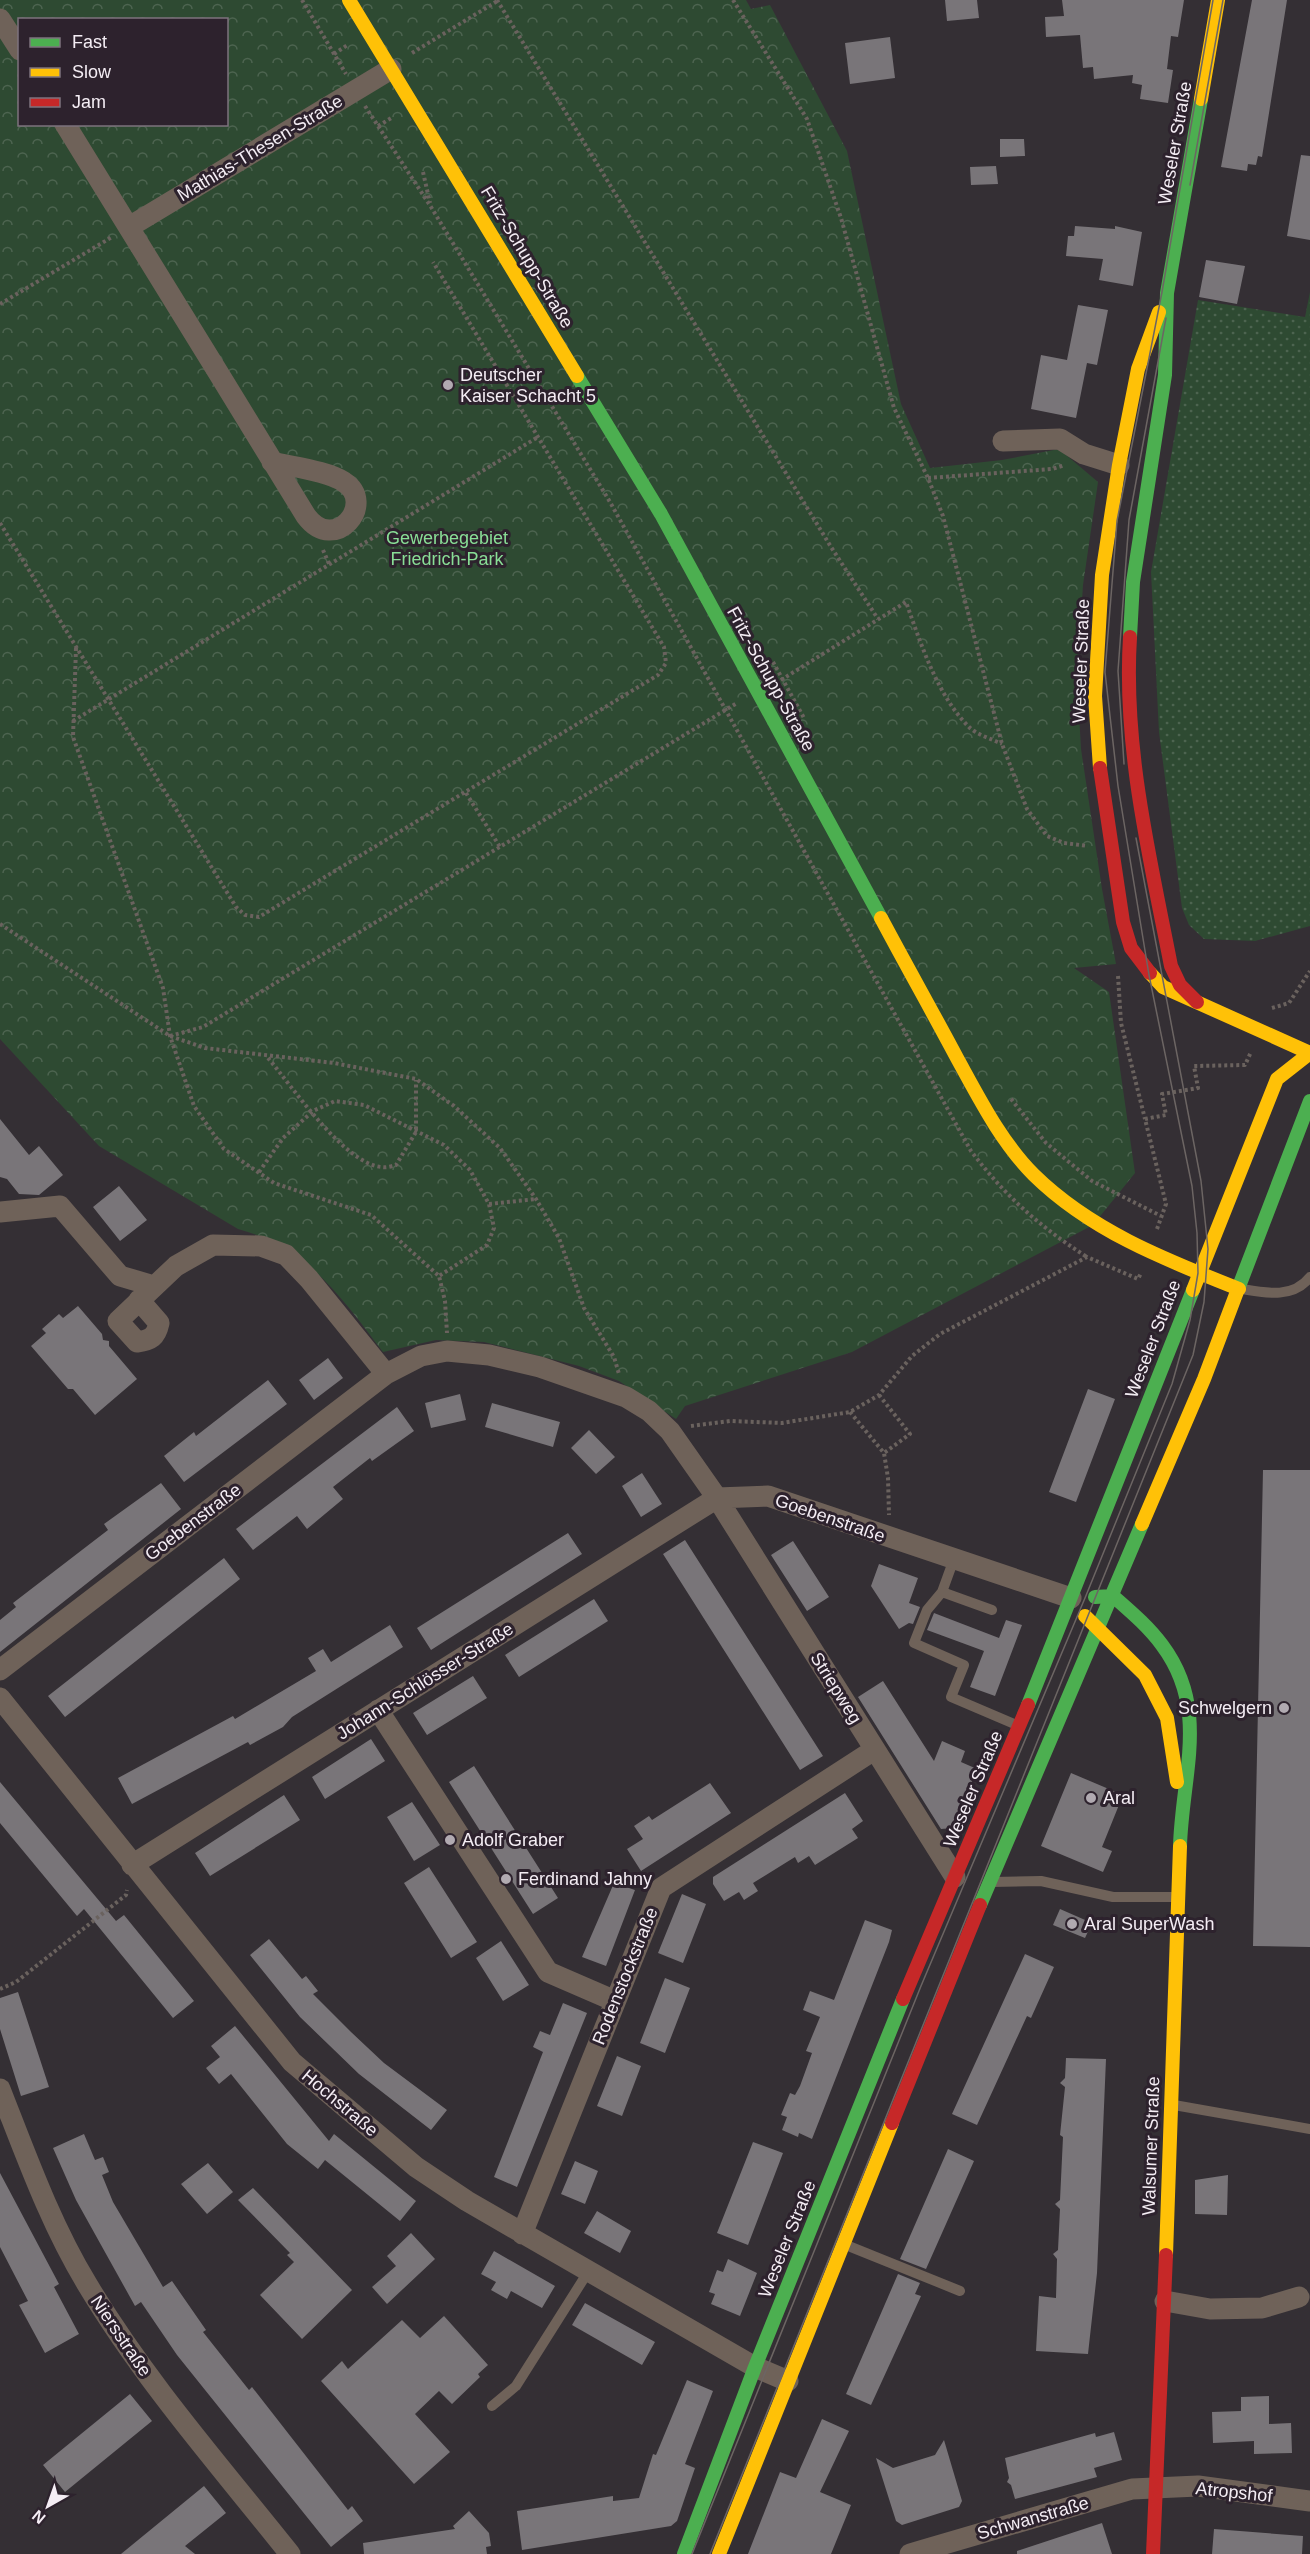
<svg xmlns="http://www.w3.org/2000/svg" width="1310" height="2554" font-family="Arial,sans-serif">
<style>
.park{fill:url(#park-crowns);fill-rule:evenodd}
.garden{fill:url(#garden-dots)}
.building{fill:#797579}
.lines{fill:none;stroke-linecap:round;stroke-linejoin:round}
.path{stroke:#6a625e;stroke-width:4;stroke-dasharray:3 3;stroke-linecap:butt}
.lane{stroke:#6f6259;stroke-width:10}
.street{stroke:#6f6259;stroke-width:21}
.fast{stroke:#4caf50;stroke-width:14}
.slow{stroke:#ffc107;stroke-width:14}
.jam{stroke:#c62828;stroke-width:14}
.tram{stroke:#6c6563;stroke-width:1.5}
.poi-dot{fill:#b1aab1;stroke:#2d222d;stroke-width:2}
.labels{text-anchor:middle;dominant-baseline:central;stroke-width:6;stroke-linejoin:round;paint-order:stroke}
.street-label{font-size:18px;fill:#f4edf4;stroke:#2d222d}
.poi-label{font-size:18px;fill:#f4edf4;stroke:#2d222d;text-anchor:start}
.park-label{font-size:18px;fill:#89de96;stroke:#2d222d}
</style>
<defs>
<pattern id="park-crowns" width="20" height="18" patternUnits="userSpaceOnUse" patternTransform="scale(1.5)"><rect width="20" height="18" fill="#2e4a32"/><path d="M2 6a3 3 0 1 1 6 0M12 15a3 3 0 1 1 6 0" fill="none" stroke="#4d6450"/></pattern>
<pattern id="garden-dots" width="8" height="8" patternUnits="userSpaceOnUse" patternTransform="scale(1.5)"><rect width="8" height="8" fill="#2e4a32"/><path d="M2 2h.1M6 6h.1" fill="none" stroke="#4d6450" stroke-width="1.8" stroke-linecap="round"/></pattern>
</defs>
<rect width="100%" height="100%" fill="#342f34"/>
<path class="park" d="M0,0h746l5,9 19,-4 77,146 54,253 29,64 72,-8 57,-11 39,33 -15,103 -6,93 4,71 21,140 14,75 -42,4 35,24 26,181 -42,52 -241,127 -167,54 -9,13 -57,-38 -40,-15 -95,-24 -48,-2 -53,12c-42,-55 -75,-104 -145,-123l-139,-83 -99,-107zM20,20h206v104h-206z"/>
<path class="garden" d="M1310,292v634l-55,15 -51,-2 -15,-14 -7,-17 -23,-176 -8,-160 47,-272 107,17z"/>
<path class="building" d="M945,0h32l2,18 -32,3z
M1062,0h122l-6,37 -7,-1 -4,33 6,1 -5,33 -28,-4 2,-14 -10,-2 1,-8 -39,4 -1,-12 -10,1 -3,-33 -34,2 -1,-20 19,-1z
M1252,0h35l-25,157 -4,-1 -2,9 -8,-1 -1,7 -26,-4z
M890,37l5,41 -45,6 -5,-41z
M1000,139h24l1,17 -25,1z
M1301,155l9,1v84l-23,-4z
M996,166l2,18 -27,1 -1,-18z
M1075,226l40,3v-3l27,6 -9,54 -34,-6 4,-21 -37,-3 2,-20h6z
M1206,260l39,6 -8,38 -38,-7z
M1078,305l30,5 -11,55 -10,-2 -11,55 -45,-9 10,-54 26,5z
M0,1119l29,36 10,-9 24,29 -24,20 -20,-1 -12,-15 -7,-2z
M119,1186l28,34 -27,21 -27,-34z
M78,1306l24,28 1,6 6,1v5l28,33 -42,36 -22,-26h-5l-37,-43 15,-13 -4,-4 17,-15 4,4z
M328,1358l15,20 -29,22 -15,-20z
M268,1380l19,24 -103,78 -20,-26 30,-24 2,4z
M1088,1389l27,10 -39,103 -27,-10z
M460,1394l6,26 -35,8 -6,-25z
M492,1403l68,19 -7,25 -68,-20z
M397,1407l17,24 -42,30 -2,-3 -37,29 10,12 -36,30 -10,-13 -44,34 -17,-21z
M589,1430l26,27 -19,17 -25,-26z
M1263,1470h47v477l-57,-1z
M642,1473l20,31 -21,13 -19,-31z
M161,1483l20,26 -181,143v-32l16,-13 -3,-4 95,-73 -4,-6z
M568,1533l14,21 -151,96 -14,-22z
M685,1540l138,216 -23,14 -137,-216z
M793,1541l36,56 -22,14 -36,-56z
M224,1558l16,21 -175,138 -17,-21z
M879,1564l39,14 -9,25 11,4 -7,17 -4,-1 -10,6 -28,-43z
M594,1599l14,22 -89,56 -14,-22z
M934,1613l65,25 7,-18 16,5 -27,71 -25,-9 14,-36 -57,-21z
M390,1625l13,22 -111,70 -9,10 -33,18 -2,-3 -116,62 -14,-26 115,-62 2,3 81,-48 -8,-13 15,-9 8,13z
M473,1676l14,22 -60,37 -14,-22z
M883,1681l51,80 8,-20 23,10 -4,11 16,7 -24,59 -12,1 -83,-132z
M371,1739l14,22 -60,38 -13,-22z
M474,1766l84,132 -25,16 -84,-132z
M1071,1773l52,22 -21,52 10,4 -9,21 -62,-26z
M0,1782l116,139 8,-6 70,86 -21,17 -89,-109 -7,7 -77,-93z
M710,1783l21,30 -90,58 -14,-22 16,-10 -9,-13 15,-10 3,4z
M845,1793l18,28 -11,8 6,9 -43,27 -6,-9 -11,7 -3,-6 -42,26 5,8 -14,9 -5,-8 -15,9 -11,-17v-7z
M284,1795l16,25 -90,56 -15,-23z
M412,1802l28,43 -26,16 -27,-44z
M429,1867l48,75 -26,16 -47,-75z
M614,1883l21,7 -29,76 -24,-9z
M682,1894l24,10 -23,59 -25,-10z
M1060,1909l32,14 -7,15 -32,-13z
M865,1920l27,10 -3,12 -77,197 -13,-6 -1,4 -16,-7 5,-13 -6,-2 9,-22 5,2 5,-9 12,-33 -6,-2 14,-34 -17,-7 7,-19 24,9z
M269,1939l33,40 4,-3 12,15 -5,3 38,38 33,31 63,47 -16,20 -72,-56 -59,-57 -50,-62z
M501,1941l28,44 -26,16 -27,-43z
M1025,1954l29,13 -23,51 -4,-2 -50,109 -25,-11z
M665,1978l25,10 -25,65 -25,-10z
M18,1992l31,95 -28,9 -21,-67v-31z
M563,2003l24,10 -70,174 -23,-10 49,-125 -10,-5 7,-16 10,4z
M235,2026l94,115 5,-7 82,67 -16,20 -75,-61 -7,9 -31,-25 -56,-70 -12,10 -13,-16 14,-11 -9,-11z
M617,2056l24,10 -19,50 -25,-10z
M1066,2058l40,1 -9,214 -9,81 -52,-3 3,-55 17,2 1,-39 -4,-5 5,-4 2,-41 -5,-5 5,-4 3,-63 -3,-2 5,-48 -5,-4 5,-5z
M84,2134l11,26 8,-3 6,15 -7,3 11,27 50,85 9,-6 34,49 -3,2 46,58 3,-3 96,123 4,-4 11,15 -32,26 -154,-192 -36,-53 -6,4 -59,-106 -23,-52z
M753,2142l30,11 -35,92 -31,-12z
M948,2149l26,12 -48,108 -26,-10z
M575,2161l23,10 -13,33 -24,-10z
M208,2163l25,29 -26,22 -26,-30z
M0,2173l59,111 -5,3 25,47 -34,19 -26,-48 9,-4 -28,-54z
M1228,2175l-1,40 -32,-1v-34z
M253,2188l99,102 -50,49 -42,-44 34,-33 -7,-7 3,-2 -52,-53z
M597,2211l34,20 -11,22 -36,-20z
M411,2233l24,26 -48,45 -15,-17 24,-21 -9,-10z
M494,2251l61,35 -13,22 -31,-17 -4,8 -16,-9 5,-8 -15,-8z
M728,2259l29,14 -17,43 -29,-12 4,-10 -6,-2 8,-22 6,2z
M898,2274l22,9 -5,11 6,2 -50,109 -25,-11z
M585,2303l70,39 -13,23 -70,-40z
M444,2316l44,49 -10,9 2,3 -28,27 -13,-13 -24,23 35,38 -36,32 -93,-103 21,-20 6,8 54,-49 18,18z
M687,2380l26,11 -28,73 10,4 -18,53 -6,5 -149,24 -5,-39 96,-15v5l26,-3 14,-44 3,1z
M130,2394l22,27 -87,71 -22,-27z
M1269,2396v28l22,-1 1,30 -38,1v-13l-41,2 -1,-31 29,-1v-14z
M822,2419l27,12 -29,61 31,13 -20,49h-83l32,-82 16,6z
M1114,2432l8,28 -28,8 3,9 -82,22 -4,-14 -4,-3 2,-4 -4,-20 90,-25 1,4z
M944,2440l18,61 -3,6 -57,18 -6,-4 -20,-63 17,10 42,-13z
M204,2486l22,27 -41,33 10,8h-74z
M469,2511l20,22 2,13 -5,1 1,7h-123l-1,-11 92,-14 -2,-3z
M1102,2523l10,31h-95v-3z
M1214,2529l89,7 -1,18h-90z"/>
<g class="lines">
<path class="path" d="M302,0l44,74
M497,0l334,547 47,72
M733,0l74,119 34,99 53,190 34,70 15,38 59,228 25,65 20,27 17,7 24,3
M412,53l87,-53
M334,54l15,-10
M365,106l66,101 179,295 361,649c35,46 68,75 116,106
M378,126l15,-9
M423,172l7,31
M0,304l112,-67
M928,478l124,-9 13,-4
M0,523l236,384 9,8 14,2 399,-242 8,-12 -2,-16 -231,-385
M323,550l7,16
M76,648l-3,89 90,251 7,48 24,70 30,43 50,34 97,32 68,61 6,25 2,32
M773,662l31,56
M781,680l125,-78c15,42 31,93 63,125 8,8 23,12 33,17
M73,721l465,-284
M466,793l34,54
M0,924l170,112 35,12 129,15 82,16 38,27 46,42 36,51 23,39 25,70 30,49 5,17
M1118,976l3,47 24,96
M1272,1008l17,-5 21,-32
M170,1036l33,-9 534,-324
M268,1058c24,28 77,107 114,109 4,1 10,-1 14,-2l20,-33v-52
M1011,1099l35,44 46,38 69,35
M259,1172l24,-34 30,-27 22,-10 29,4 80,40 26,25 19,34 5,24 -7,17 -48,31
M489,1204l47,-5
M1157,1229l9,-25 -21,-85 21,-4 -4,-21 36,-6 -4,-22 51,-1 6,-13
M879,1395l31,39 -26,19
M850,1412l34,41 4,25 1,37
M691,1426l39,-5 52,2 68,-11 29,-17 33,-39 28,-22 147,-77 51,22 3,-6
M0,1989l16,-7 110,-87 1,-5"/>
<path class="lane" d="M1242,1289c23,4 51,10 68,-12
M954,1559l-12,33 50,18
M942,1592l-15,18 -13,33 50,22 -13,32 68,29
M991,1882l50,-1 72,16h65
M1174,2105l136,24
M846,2245l114,46
M492,2406l24,-20 72,-114"/>
<path class="street" d="M0,19l20,31
M65,124c81,131 161,261 241,392 29,39 71,-13 38,-34 -16,-11 -52,-15 -72,-20
M129,227l262,-158
M1003,441l57,-2 24,15 35,11
M0,1212l60,-6 60,70 34,10
M139,1300l20,23c-3,14 -8,17 -22,19l-19,-21 58,-55 37,-21 48,1 25,9 23,24 77,95
M0,1670l386,-296 35,-18 26,-5 42,4 51,12 86,30 23,14 21,20 47,67 238,379
M0,1698l292,364 124,105 51,34 288,166 33,14
M378,1710l170,262 67,29
M132,1865l585,-367 51,-2 303,102
M0,2089c26,66 50,134 87,195 58,97 133,182 203,270
M522,2234l139,-346 213,-138
M1165,2301l45,8 52,-1 37,-11
M910,2554l222,-65 66,-3 112,15"/>
<path class="fast" d="M577,376l84,138 220,404
M1130,637l3,-55 32,-207 2,-82 34,-194
M1238,1289l72,-188
M1095,1597l18,-1c17,15 35,30 49,49 48,64 20,129 18,201
M1028,1705l165,-415
M980,1905l162,-381
M684,2554l71,-187 148,-368"/>
<path class="slow" d="M349,0l228,376
M1201,99l17,-99
M1100,768l-5,-72 7,-121 17,-110 19,-96 21,-57
M881,918c25,47 51,93 76,140 22,40 44,84 77,117 57,56 132,85 205,114
M1150,973l13,14 147,66
M1193,1290l84,-211 33,-26
M1142,1524l62,-145 34,-90
M1085,1616l60,59 22,43 10,64
M1166,2255l14,-409
M719,2554l173,-431"/>
<path class="jam" d="M1130,637c-7,111 20,221 41,329l9,19 17,17
M1100,768l23,154 8,26 19,25
M903,1999l125,-294
M892,2123l88,-218
M1153,2554l13,-299"/>
<path class="tram" d="M1190,185l33,-185
M1124,764l-6,-93 11,-151 37,-202
M692,2554l229,-568 164,-388 87,-214 18,-64 8,-47 -1,-40 -5,-47 -43,-211 -31,-189 -13,-114 12,-151 45,-229 51,-292
M710,2554l483,-1199 11,-53 4,-53 -7,-68 -65,-343"/>
</g>
<g class="poi-dot">
<circle cx="448" cy="385" r="6"/>
<circle cx="1284" cy="1708" r="6"/>
<circle cx="1091" cy="1798" r="6"/>
<circle cx="450" cy="1840" r="6"/>
<circle cx="506" cy="1879" r="6"/>
<circle cx="1072" cy="1924" r="6"/>
</g>
<g class="labels">
<g class="street-label">
<text transform="translate(1175 143) rotate(-80)">Weseler Straße</text>
<text transform="translate(260 148) rotate(-31)">Mathias-Thesen-Straße</text>
<text transform="translate(527 257) rotate(59)">Fritz-Schupp-Straße</text>
<text transform="translate(1081 661) rotate(-88)">Weseler Straße</text>
<text transform="translate(771 679) rotate(61)">Fritz-Schupp-Straße</text>
<text transform="translate(1153 1339) rotate(-69)">Weseler Straße</text>
<text transform="translate(830 1518) rotate(19)">Goebenstraße</text>
<text transform="translate(193 1522) rotate(-37)">Goebenstraße</text>
<text transform="translate(425 1681) rotate(-32)">Johann-Schlösser-Straße</text>
<text transform="translate(836 1688) rotate(58)">Striepweg</text>
<text transform="translate(973 1789) rotate(-67)">Weseler Straße</text>
<text transform="translate(625 1976) rotate(-68)">Rodenstockstraße</text>
<text transform="translate(340 2103) rotate(40)">Hochstraße</text>
<text transform="translate(1151 2146) rotate(-88)">Walsumer Straße</text>
<text transform="translate(787 2239) rotate(-68)">Weseler Straße</text>
<text transform="translate(121 2336) rotate(56)">Niersstraße</text>
<text transform="translate(1234 2492) rotate(6)">Atropshof</text>
<text transform="translate(1033 2518) rotate(-16)">Schwanstraße</text>
</g>
<g class="poi-label">
<text x="460" y="375">Deutscher<tspan x="460" dy="21">Kaiser Schacht 5</tspan></text>
<text x="1272" y="1708" text-anchor="end">Schwelgern</text>
<text x="1103" y="1798">Aral</text>
<text x="462" y="1840">Adolf Graber</text>
<text x="518" y="1879">Ferdinand Jahny</text>
<text x="1084" y="1924">Aral SuperWash</text>
</g>
<g class="park-label">
<text x="447" y="538">Gewerbegebiet<tspan x="447" dy="21">Friedrich-Park</tspan></text>
</g>
</g>
<rect x="18" y="18" width="210" height="108" fill="#2d222d" stroke="#7d737d" stroke-width="1.5"/>
<rect x="30" y="38" width="30" height="9" fill="#4caf50" stroke="#7d737d" stroke-width="1.5"/>
<text x="72" y="48" font-size="18" fill="#f4edf4">Fast</text>
<rect x="30" y="68" width="30" height="9" fill="#ffc107" stroke="#7d737d" stroke-width="1.5"/>
<text x="72" y="78" font-size="18" fill="#f4edf4">Slow</text>
<rect x="30" y="98" width="30" height="9" fill="#c62828" stroke="#7d737d" stroke-width="1.5"/>
<text x="72" y="108" font-size="18" fill="#f4edf4">Jam</text>
<g transform="translate(48 2506) rotate(220)" stroke="#2d222d" stroke-width="4.5" paint-order="stroke">
<path d="M0-4.5L10 22L0 15L-10 22Z" fill="#f4edf4"/>
<text y="-9" font-size="16" font-weight="bold" text-anchor="middle" fill="#f4edf4">N</text>
</g>
</svg>
